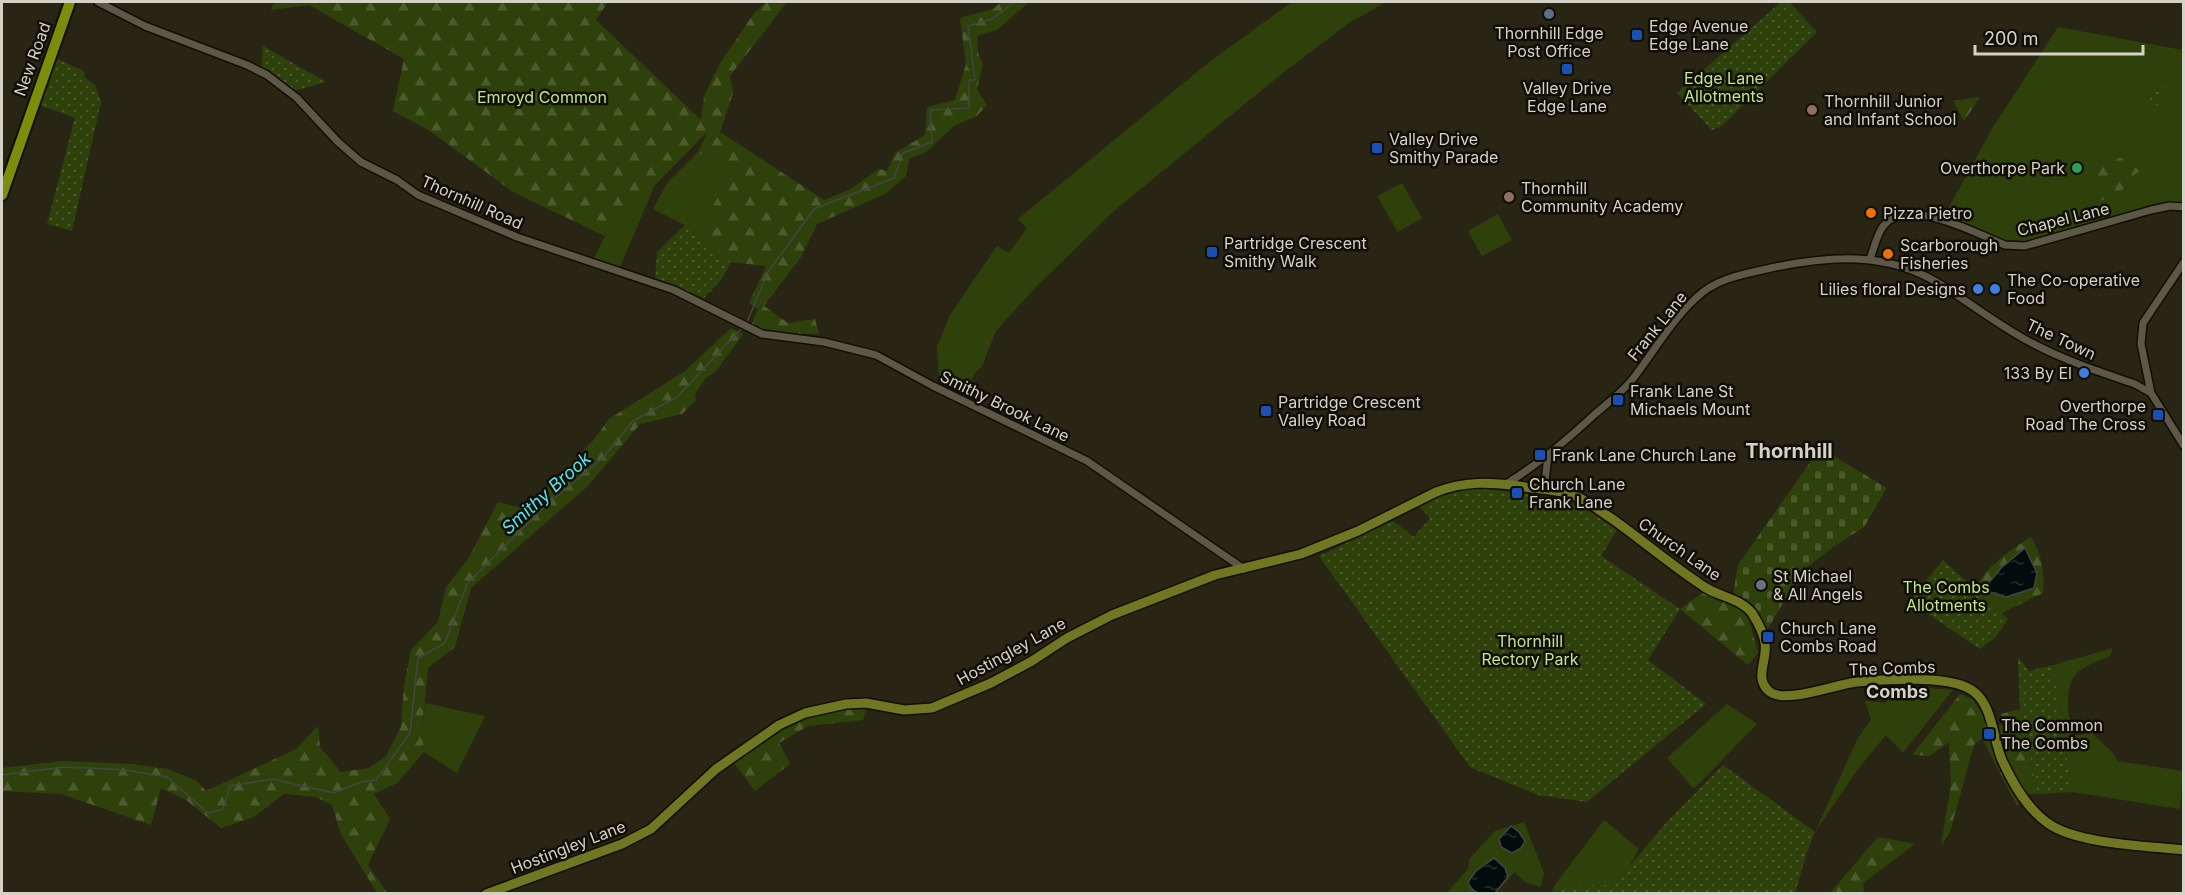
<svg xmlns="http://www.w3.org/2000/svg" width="2185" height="895" font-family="Inter,sans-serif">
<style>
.grass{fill:#2e410b}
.forest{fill:url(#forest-firs)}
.cemetery{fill:url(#cemetery-stones)}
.park{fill:url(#park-dots)}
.water{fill:url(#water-ripples);stroke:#414745;stroke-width:1.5}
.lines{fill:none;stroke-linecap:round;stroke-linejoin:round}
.stream{stroke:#414745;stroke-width:1.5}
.minor-casing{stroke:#120e02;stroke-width:10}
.major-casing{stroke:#120e02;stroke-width:12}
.highway-casing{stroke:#120e02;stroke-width:14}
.minor{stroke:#5c5746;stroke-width:7}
.major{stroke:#6f7723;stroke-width:9}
.highway{stroke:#7b8d0b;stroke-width:10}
.service-dot{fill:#5c6f8a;stroke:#100e07;stroke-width:2}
.transit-dot{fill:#1a4fb4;stroke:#100e07;stroke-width:2}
.education-dot{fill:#8d6e63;stroke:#100e07;stroke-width:2}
.leisure-dot{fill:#2e9e5b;stroke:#100e07;stroke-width:2}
.food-dot{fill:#e8710a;stroke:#100e07;stroke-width:2}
.shop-dot{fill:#3f7fe0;stroke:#100e07;stroke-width:2}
.worship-dot{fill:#6b7280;stroke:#100e07;stroke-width:2}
.labels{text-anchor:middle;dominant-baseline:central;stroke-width:5;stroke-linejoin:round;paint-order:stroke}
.poi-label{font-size:16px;fill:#d4d1c7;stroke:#100e07;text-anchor:start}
.street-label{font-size:16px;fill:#d4d1c7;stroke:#100e07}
.park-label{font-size:16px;fill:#c0e58b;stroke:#100e07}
.water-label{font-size:18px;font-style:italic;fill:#53e5ef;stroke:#100e07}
.neighbourhood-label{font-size:18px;font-weight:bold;fill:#d4d1c7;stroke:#100e07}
.quarter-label{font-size:20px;font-weight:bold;fill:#d4d1c7;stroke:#100e07}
</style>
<defs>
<pattern id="forest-firs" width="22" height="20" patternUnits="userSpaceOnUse" patternTransform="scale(1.5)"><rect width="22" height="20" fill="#2e410b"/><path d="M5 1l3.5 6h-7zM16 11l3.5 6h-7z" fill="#4b5b2d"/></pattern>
<pattern id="cemetery-stones" width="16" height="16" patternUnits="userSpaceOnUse" patternTransform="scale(1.5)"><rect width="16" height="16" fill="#2e410b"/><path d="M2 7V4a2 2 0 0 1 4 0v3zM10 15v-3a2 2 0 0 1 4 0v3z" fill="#4b5b2d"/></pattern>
<pattern id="park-dots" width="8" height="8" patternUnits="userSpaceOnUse" patternTransform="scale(1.5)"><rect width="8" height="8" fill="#2e410b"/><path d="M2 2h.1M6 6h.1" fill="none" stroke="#4b5b2d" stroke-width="1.8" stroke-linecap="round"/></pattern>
<pattern id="water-ripples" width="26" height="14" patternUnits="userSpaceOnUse" patternTransform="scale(1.5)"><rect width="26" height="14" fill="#020c0d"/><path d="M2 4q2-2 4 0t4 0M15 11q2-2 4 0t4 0" fill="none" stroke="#262e2f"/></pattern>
</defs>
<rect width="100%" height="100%" fill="#292515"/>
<path class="grass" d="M274,2h37l-2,3 -38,5z
M1292,2h94l-37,21 -65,49 -169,138 -79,77 -40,44 -14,35 -7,7 -12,21 -24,-13 -2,-34 13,-32 47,-69 12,7 18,-25 -9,-9 190,-156z
M2058,27l125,23v157l-13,-1 -155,40 -73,-26 50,-91z
M698,152l32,23 -23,42 -3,18 -51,-26 14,-26z
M1402,183l20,35 -24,14 -21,-36z
M655,185l-35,82 -27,-7 12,-24z
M1498,214l14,26 -30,16 -14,-25z
M2113,648l-3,8c-10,5 -23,8 -31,15 -17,14 -10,46 -7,65l20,-3 21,20 5,8 65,10 -3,38 -108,-17 -19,-127z
M1892,685l61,5 -50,63 -17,-18 -28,34 -43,63 42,-92 14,-21 -6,-18 21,2z
M425,703l60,13 -28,57 -33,-21 -2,-23z
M1727,704l30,20 -63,65 -27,-31z
M1604,820l35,29 -10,18 -20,18 -55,1z
M1524,822l20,51 -3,14 -15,-4 -11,-11 -20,21 -49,1 22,-25 1,-10 26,-28z"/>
<path class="forest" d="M311,2h297l-12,18 105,100 3,-24 16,-33 35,-51 12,-10h20l-57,74 3,17 -13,39 104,68 27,-11 28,-20 8,2 8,-18 30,-18 2,-28 28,-7 11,-36 -6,-46 33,-9 8,-7h28l-32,28 -20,6 1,17 5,11 -6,25 10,16 -10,11 -23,10 -28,26 -17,7 -3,17 -21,18 -68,30 -16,33 -37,49 24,17 27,-4 4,15 -51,-1 -17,-7 7,-17 -9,-6 17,-37 -35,-4 -29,-17 5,-28 23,-42 -32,-23 10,-21 -103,105 -92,-44 -83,-61 -37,-20 11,-52 -95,-54z
M1980,97l-16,24 -11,-20z
M2119,158h3l6,7c8,-2 12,-1 19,4l-1,2 -7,1 -5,3 1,6c-7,9 -13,7 -21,12 -6,3 -9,7 -17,9 -3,-5 -2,-9 -3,-14 -6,-20 12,-22 25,-30z
M731,328l12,6 -26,36 -11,8 -11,16 1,6 -14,14 -42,10 -52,62 -117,102 -16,59 -27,21 -6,61 2,23 -27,31 -23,11 16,25 -22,46 19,28h-10l-36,-59 -9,-29 -16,-8 -32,-3 -30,23 -33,11 -35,-28 -25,-12 -10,37 -90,-31 -59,-3v-23l61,-7 69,3 35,5 30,12 9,10 90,-42 22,-23 2,21 21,25 28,-4 17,-12 15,-29 3,-42 7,-35 27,-28 8,-35 22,-28 30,-57 28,7 66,-67 17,-23 76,-48z
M2031,537c11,18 14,36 12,56l-41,20 -26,-23c4,-20 39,-43 55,-53z
M1706,590l41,23 11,40 -10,12 -68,-56z
M1960,694l12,5 10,14 17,45 22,43 -4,5 -35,-68 -8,7 -24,87 -9,14 10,-62 -2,-42 -20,14 -17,-1z
M848,709h18l-3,11 -55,6 -29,17 11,21 -35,27 -21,-28 50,-36 25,-11z
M2020,709l18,85h-12l-20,-37 -11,-31 8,-1 -2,-11z
M1878,837l37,7 -52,39 1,10h-34z"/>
<path class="cemetery" d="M1820,448l67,40 -23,39 -31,20 -32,25 -36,62 -32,-39 5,-30z"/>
<path class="park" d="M1781,2h8l28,30 -95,94 -10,4 -35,-37z
M263,46l63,36 -32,9 -33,-21z
M54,57l31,15 -1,5 11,8 6,17 -29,129 -25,-7 28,-106 -38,-14z
M2158,85l8,4 -9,17 -8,-4z
M685,225l19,10 -2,10 29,17 -10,18 -17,18 -49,-18 2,-28z
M1481,488l60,8 42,11 34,23 -16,26 79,53 -32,51 58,44 -119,98 -49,-7 -68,-28 -151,-211 74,-35 21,16 16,-19 -11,-12 31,-15z
M1943,560l65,59 -12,18 -16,12 -71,-48z
M2018,657l11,14 24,-6 19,127 -34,2 -18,-85z
M1723,765l92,67 -8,20 -12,41h-243l2,-7 55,-1 20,-18 36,-43z"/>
<path class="water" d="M2025,548l12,25 -3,15 -28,9 -23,-7 18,-22z
M1511,826l8,6 6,9 -4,7 -9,5 -11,-6 -2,-8z
M1494,858l11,10 3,9 -13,16c-12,1 -23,2 -27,-11l8,-11z"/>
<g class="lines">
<path class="stream" d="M747,322l21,-50 46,-63 80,-31 9,-25 29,-11 -2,-32 39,-2v-28h6l-7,-54 24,-7 23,-17
M2,775l62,-8 62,3 41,7 41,36 15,-4 7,-23 42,-7 62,14 27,-11 15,-2 34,-47 8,-75 27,-15 22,-59 80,-80 56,-46 30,-37 44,-24 65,-69"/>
<g class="minor-casing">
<path id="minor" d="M98,2l47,24 102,39 20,10 30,23 41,44 23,20 36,18 21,15 99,42 157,53 88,44 62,8 52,13 57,31 154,75 157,108
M1870,259c4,-10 7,-27 15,-35 25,-27 92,10 120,21l20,1 126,-36 19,-4 14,1
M2184,262l-41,61 -2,21 10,49 33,53
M1506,484c33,-20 61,-44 89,-70 13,-11 26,-21 37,-34 21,-27 39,-59 64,-82 20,-20 49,-24 75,-30 57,-12 115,-17 167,15 31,19 60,42 92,59 33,18 70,30 105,42l16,9
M1544,490l4,-34"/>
</g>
<g class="major-casing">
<path id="major" d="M486,894l136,-50 29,-15 65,-60 63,-44 26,-12 41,-9 20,-1 38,7 28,-2 59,-25 41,-22 35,-23 45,-23 103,-40 86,-21 57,-23 78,-39c28,-11 54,-10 83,-6 16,3 32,3 47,7 17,4 31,16 45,25 31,22 60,47 92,68 15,11 36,11 49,27 5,8 12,21 13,30 3,17 -12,36 5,49 16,12 67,-8 87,-10 27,-3 85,-6 109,5 27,11 26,50 36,73 11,24 25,49 47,64 29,20 99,22 135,26"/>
</g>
<g class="highway-casing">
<path id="highway" d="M2,195l68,-193"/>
</g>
<use href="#minor" class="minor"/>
<use href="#major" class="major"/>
<use href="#highway" class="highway"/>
</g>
<circle class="service-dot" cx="1549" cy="14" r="6"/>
<g class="transit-dot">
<rect x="1631" y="29" width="12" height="12" rx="3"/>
<rect x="1561" y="63" width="12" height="12" rx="3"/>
<rect x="1371" y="142" width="12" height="12" rx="3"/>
<rect x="1206" y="246" width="12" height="12" rx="3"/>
<rect x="1612" y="394" width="12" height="12" rx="3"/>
<rect x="1260" y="405" width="12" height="12" rx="3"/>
<rect x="2152" y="409" width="12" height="12" rx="3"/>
<rect x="1534" y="449" width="12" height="12" rx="3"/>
<rect x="1511" y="487" width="12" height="12" rx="3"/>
<rect x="1762" y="631" width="12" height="12" rx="3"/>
<rect x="1983" y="728" width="12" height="12" rx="3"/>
</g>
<g class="education-dot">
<circle cx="1812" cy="110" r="6"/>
<circle cx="1509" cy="197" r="6"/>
</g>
<circle class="leisure-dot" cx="2077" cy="168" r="6"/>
<g class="food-dot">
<circle cx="1871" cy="213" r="6"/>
<circle cx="1888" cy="254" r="6"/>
</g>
<g class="shop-dot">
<circle cx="1978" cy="289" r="6"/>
<circle cx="1995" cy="289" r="6"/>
<circle cx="2084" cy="373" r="6"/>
</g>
<circle class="worship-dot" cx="1761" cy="585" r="6"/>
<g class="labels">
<g class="poi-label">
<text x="1649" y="26">Edge Avenue<tspan x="1649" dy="18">Edge Lane</tspan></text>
<text x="1549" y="33" text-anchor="middle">Thornhill Edge<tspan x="1549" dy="18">Post Office</tspan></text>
<text x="1567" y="88" text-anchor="middle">Valley Drive<tspan x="1567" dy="18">Edge Lane</tspan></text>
<text x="1824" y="101">Thornhill Junior<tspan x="1824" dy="18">and Infant School</tspan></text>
<text x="1389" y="139">Valley Drive<tspan x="1389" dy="18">Smithy Parade</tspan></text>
<text x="2065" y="168" text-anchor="end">Overthorpe Park</text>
<text x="1521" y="188">Thornhill<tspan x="1521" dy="18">Community Academy</tspan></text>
<text x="1883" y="213">Pizza Pietro</text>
<text x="1224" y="243">Partridge Crescent<tspan x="1224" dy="18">Smithy Walk</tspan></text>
<text x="1900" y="245">Scarborough<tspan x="1900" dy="18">Fisheries</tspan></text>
<text x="2007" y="280">The Co-operative<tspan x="2007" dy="18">Food</tspan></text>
<text x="1966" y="289" text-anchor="end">Lilies floral Designs</text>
<text x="2072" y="373" text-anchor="end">133 By El</text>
<text x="1630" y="391">Frank Lane St<tspan x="1630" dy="18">Michaels Mount</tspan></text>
<text x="1278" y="402">Partridge Crescent<tspan x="1278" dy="18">Valley Road</tspan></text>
<text x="2146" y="406" text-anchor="end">Overthorpe<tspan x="2146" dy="18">Road The Cross</tspan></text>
<text x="1552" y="455">Frank Lane Church Lane</text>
<text x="1529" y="484">Church Lane<tspan x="1529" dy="18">Frank Lane</tspan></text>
<text x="1773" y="576">St Michael<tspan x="1773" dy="18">&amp; All Angels</tspan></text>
<text x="1780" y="628">Church Lane<tspan x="1780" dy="18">Combs Road</tspan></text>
<text x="2001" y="725">The Common<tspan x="2001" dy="18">The Combs</tspan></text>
</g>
<g class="street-label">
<text transform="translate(32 59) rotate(-70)">New Road</text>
<text transform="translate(472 202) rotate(24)">Thornhill Road</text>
<text transform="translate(2063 219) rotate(-14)">Chapel Lane</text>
<text transform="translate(1657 326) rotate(-51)">Frank Lane</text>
<text transform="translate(2061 339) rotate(25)">The Town</text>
<text transform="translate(1005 406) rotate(26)">Smithy Brook Lane</text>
<text transform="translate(1680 549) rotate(35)">Church Lane</text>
<text transform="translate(1011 651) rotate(-29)">Hostingley Lane</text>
<text transform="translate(1892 668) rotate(-2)">The Combs</text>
<text transform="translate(568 847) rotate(-21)">Hostingley Lane</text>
</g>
<g class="park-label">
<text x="1724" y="78">Edge Lane<tspan x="1724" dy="18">Allotments</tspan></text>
<text x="542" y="97">Emroyd Common</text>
<text x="1946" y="587">The Combs<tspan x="1946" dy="18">Allotments</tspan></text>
<text x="1530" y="641">Thornhill<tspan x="1530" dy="18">Rectory Park</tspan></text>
</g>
<g class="water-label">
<text transform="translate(546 493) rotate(-42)">Smithy Brook</text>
</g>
<g class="neighbourhood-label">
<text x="1897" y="691">Combs</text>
</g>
<g class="quarter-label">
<text x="1789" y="451">Thornhill</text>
</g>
</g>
<rect width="2185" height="895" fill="none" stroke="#d4d1c7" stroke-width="6"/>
<path d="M1975 45v9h168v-9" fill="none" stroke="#d4d1c7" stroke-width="3"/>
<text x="1984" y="45" font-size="18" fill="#d4d1c7" stroke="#100e07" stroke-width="4.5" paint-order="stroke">200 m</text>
</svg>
